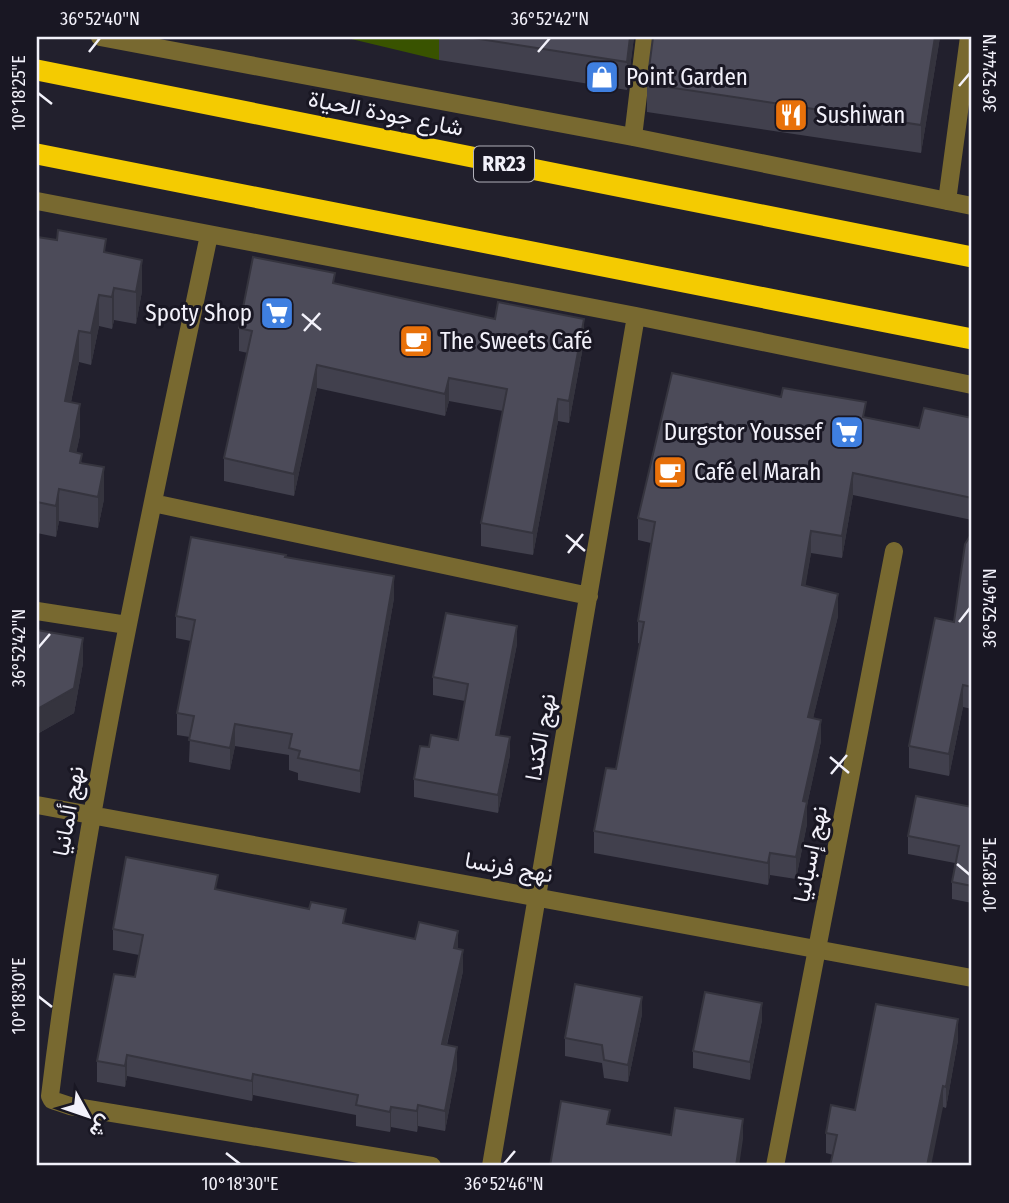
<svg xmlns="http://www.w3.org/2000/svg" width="1009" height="1203" font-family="'Fira Sans Condensed',Vazirmatn,sans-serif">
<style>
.green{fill:#395300}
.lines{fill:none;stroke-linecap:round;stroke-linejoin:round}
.minor{stroke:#786930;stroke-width:18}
.highway{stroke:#f4cb01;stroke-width:21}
.wall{fill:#41404d}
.shaded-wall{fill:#35343e}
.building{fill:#4c4b59;stroke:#35343e;stroke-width:2}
.ticks{fill:none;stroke:#f2f1fa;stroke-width:2.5}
.labels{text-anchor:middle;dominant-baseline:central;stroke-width:6;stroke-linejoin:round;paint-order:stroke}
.shield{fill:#191723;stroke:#b1b0ba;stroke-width:2}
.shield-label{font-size:21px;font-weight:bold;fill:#f2f1fa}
.poi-label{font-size:23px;fill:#f2f1fa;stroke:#191723;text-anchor:start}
.street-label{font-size:23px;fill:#f2f1fa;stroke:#191723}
.neatline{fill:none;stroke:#f2f1fa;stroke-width:2.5}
.ticks-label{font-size:18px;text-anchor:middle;fill:#f2f1fa}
</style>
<rect width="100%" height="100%" fill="#22202d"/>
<path class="green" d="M343,37h99l-3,23z"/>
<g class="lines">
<path class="minor" d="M100,37l533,100 339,69
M633,137l12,-100
M37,201l599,115 336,69
M947,201l22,-164
M153,503l436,93
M37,611l90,14
M37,805l935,173
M50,1096c35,-290 99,-575 159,-861
M50,1096l2,4 18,6 362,60
M491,1166l145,-850
M775,1166l119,-615"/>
<path class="highway" d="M37,70l935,187
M37,154l935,185"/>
</g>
<path class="wall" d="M439,37h195l-7,53 -188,-30z
M940,37l-19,116 -274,-41v-28z
M37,237l69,16 36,38 -6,33 -22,-4 -2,9 -13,-3 -8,39 -12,-3 -8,40 9,33 -4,18 28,46 -6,29 -39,-7 -3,16 -19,-4z
M335,283l249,58 -15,82 -11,-2 -25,134 -52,-9v-23l22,-112 -54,-10 -4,15 -128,-28 -23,108 -70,-15v-23l24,-105 -9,-2v-23z
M866,417l53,11 53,-10v102l-119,-25 -11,63 -31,-5 -6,33 33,30 -25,102 8,23 -14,64v19l-11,55 -26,-4 -2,10 -174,-32v-22l22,-62 24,-125 -2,-1v-22l13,-78 -13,-3v-22z
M972,533v176l-9,-2 -14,69 -40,-8v-22l45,-124z
M286,557l108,41 -34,195 -62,-13v-7l-9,-3v-15l-54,-9 -5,24 -41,-8 1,-25 -13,-2v-22l14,-72 -15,-3v-22z
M37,630l46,33 -9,50 -35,20 -2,-1z
M517,644l-18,91 11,20 -12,58 -84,-16v-18l15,-32 29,-7 7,-39 -32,-6v-18z
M972,807v96l-20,-4v-17l3,-19 -47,-9v-18z
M218,890l128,34 112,25 5,22 -16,74 10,23 -12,63 -27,-5 -1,6 -26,-5 -1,5 -34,-6v-11l-103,-20 -1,6 -125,-25 -2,11 -28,-5v-21l38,-84 4,-22 -26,-5v-21z
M642,1014l-14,68 -24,-4 -2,-15 -37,-7v-18z
M762,1020l-12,60 -57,-12v-17z
M958,1040l-12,68 -3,-1 -110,48 -7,-2v-20l29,-23z"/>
<path class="shaded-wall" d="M630,37h4l-7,53v-28z
M935,37h5l-19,116v-28z
M142,260v31l-6,33v-32z
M114,288v32l-2,9v-32z
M99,295v31l-8,39v-32z
M584,319v22l-15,82v-22z
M79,331v31l-14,70v-31z
M317,365v23l-23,108v-22z
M449,378v23l-4,15v-22z
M558,399v22l-25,134v-22z
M80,404v31l-10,48v-32z
M104,467v32l-6,29v-31z
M853,473v22l-11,63v-22z
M59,489v32l-3,16v-31z
M811,531v22l-9,54v-22z
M394,576v22l-34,195v-22z
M838,594v22l-30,123v-22z
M517,626v18l-21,108v-17z
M83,638v25l-9,50 -35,20v-25z
M963,685v22l-14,69v-22z
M821,720v21l-14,64v19l-11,55v-22l7,-56z
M235,724v22l-5,24v-22z
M510,737v18l-12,58v-18z
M770,853v22l-2,10v-22z
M458,931v20l-4,-3z
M463,950v21l-21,94v-21z
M642,997v17l-14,68v-17z
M762,1003v17l-12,60v-18z
M958,1019v21l-12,68v-21z
M457,1047v21l-12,63v-20z
M127,1055v21l-2,11v-21z
M253,1074v21l-1,6v-20z
M943,1086v21l-12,59h-4z
M418,1105v21l-1,6v-21z
M391,1107v20l-1,5v-20z
M743,1119v20l-4,27h-3z"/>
<path class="building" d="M467,37h163l-3,25z
M653,37h282l-14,88 -274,-41z
M58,230l48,9 -2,13 38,8 -6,32 -22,-4 -2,9 -13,-2 -8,38 -12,-2 -14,70 15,3 -10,47 12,3 -2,9 24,4 -6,30 -39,-8 -3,17 -19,-4v-265l20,3z
M253,257l82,16 -2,10 162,36 3,-17 86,17 -15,82 -11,-2 -25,134 -52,-10 26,-134 -58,-11 -4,16 -128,-29 -23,109 -70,-16 28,-127 -13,-3z
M672,373l109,24 2,-9 83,14 -3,15 56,11 5,-20 48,10v80l-119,-25 -11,63 -31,-5 -9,54 36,9 -30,123 13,3 -18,81 4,1 -11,55 -26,-4 -2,10 -174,-32 12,-63 10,1 28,-147 -6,-1 17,-99 -17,-4z
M972,533v154l-9,-2 -14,69 -40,-8 26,-128 19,4 11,-78z
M191,537l95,18 -1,2 109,19 -34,195 -62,-13 2,-7 -11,-3 3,-14 -57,-10 -5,24 -41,-8 5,-24 -17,-3 18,-93 -19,-4z
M446,613l71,13 -21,109 14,2 -12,58 -84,-16 6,-33 9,1 2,-12 27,5 10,-56 -35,-7z
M37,630l46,8 -9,50 -35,20 -2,-1z
M916,796l56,11v79l-20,-4 7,-36 -51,-10z
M126,857l92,18 -3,14 94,20 2,-7 35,7 -3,14 72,16 4,-17 39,9 -4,17 9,2 -21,94 15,3 -12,64 -27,-6 -1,6 -26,-4 -1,5 -34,-7 2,-10 -105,-21 -1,7 -125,-26 -2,11 -28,-5 17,-87 21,3 8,-42 -30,-6z
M575,984l67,13 -14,68 -24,-5 -2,-15 -37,-7z
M705,992l57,11 -12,59 -57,-11z
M876,1004l82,15 -12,68 -3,-1 -16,80h-97l7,-31 -11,-2 5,-28 24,5z
M561,1101l49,9 -3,14 64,11 4,-27 68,11 -7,47h-186z"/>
<path class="ticks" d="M89,52l11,-14M538,52l12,-14M959,86l11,-13M38,93l14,11M302,314l19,16M304,331l16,-18M566,535l19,16M568,553l15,-19M959,622l11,-14M38,648l12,-14M830,757l19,16M831,774l16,-19M957,864l13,11M38,996l14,11M226,1153l14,11M504,1164l11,-13"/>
<defs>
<g id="shop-square" transform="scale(1.75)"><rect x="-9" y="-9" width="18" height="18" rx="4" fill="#3f7fe0" stroke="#191723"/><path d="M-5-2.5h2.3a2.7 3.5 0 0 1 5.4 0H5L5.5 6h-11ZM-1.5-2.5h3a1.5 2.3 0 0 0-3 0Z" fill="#fff"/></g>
<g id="restaurant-square" transform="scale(1.75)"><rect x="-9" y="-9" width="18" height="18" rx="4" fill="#e8710a" stroke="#191723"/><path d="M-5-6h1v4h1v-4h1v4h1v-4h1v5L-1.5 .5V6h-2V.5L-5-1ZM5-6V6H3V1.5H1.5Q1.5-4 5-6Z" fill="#fff"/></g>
<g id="supermarket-square" transform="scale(1.75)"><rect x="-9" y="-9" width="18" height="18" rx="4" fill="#3f7fe0" stroke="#191723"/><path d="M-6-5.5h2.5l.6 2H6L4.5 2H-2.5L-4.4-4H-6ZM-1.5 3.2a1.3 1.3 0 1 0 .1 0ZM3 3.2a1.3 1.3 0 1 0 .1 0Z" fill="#fff"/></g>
<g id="cafe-square" transform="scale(1.75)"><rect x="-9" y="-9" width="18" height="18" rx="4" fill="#e8710a" stroke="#191723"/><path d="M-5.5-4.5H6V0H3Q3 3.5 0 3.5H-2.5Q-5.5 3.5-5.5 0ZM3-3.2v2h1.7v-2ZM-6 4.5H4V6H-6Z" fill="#fff"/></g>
</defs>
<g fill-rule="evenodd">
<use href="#shop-square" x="602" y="77"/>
<use href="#restaurant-square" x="791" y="115"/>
<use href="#supermarket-square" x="277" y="313"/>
<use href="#cafe-square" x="416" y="341"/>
<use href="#supermarket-square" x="847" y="432"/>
<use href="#cafe-square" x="670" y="472"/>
</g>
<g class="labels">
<rect class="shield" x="474" y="146.5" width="60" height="35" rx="5"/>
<g class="shield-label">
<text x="504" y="164">RR23</text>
</g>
<g class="poi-label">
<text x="626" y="77">Point Garden</text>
<text x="816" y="115">Sushiwan</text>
<text x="252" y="313" text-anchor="end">Spoty Shop</text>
<text x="440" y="341">The Sweets Café</text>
<text x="822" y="432" text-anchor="end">Durgstor Youssef</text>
<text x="694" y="472">Café el Marah</text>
</g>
<g class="street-label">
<text transform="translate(386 113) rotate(11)">شارع جودة الحياة</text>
<text transform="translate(540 737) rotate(-80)">نهج الكندا</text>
<text transform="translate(68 811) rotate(-80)">نهج ألمانيا</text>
<text transform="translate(810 854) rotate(-79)">نهج إسبانيا</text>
<text transform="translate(509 867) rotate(10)">نهج فرنسا</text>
</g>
</g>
<rect width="1009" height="1203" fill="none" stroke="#191723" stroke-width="77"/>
<g transform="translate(88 1116) rotate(130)" stroke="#191723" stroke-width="5" paint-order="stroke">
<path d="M0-5L12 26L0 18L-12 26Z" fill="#f2f1fa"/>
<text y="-10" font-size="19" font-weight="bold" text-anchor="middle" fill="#f2f1fa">ش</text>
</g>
<rect x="38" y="38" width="932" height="1126" class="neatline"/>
<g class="ticks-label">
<text x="100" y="25">36°52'40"N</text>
<text x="550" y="25">36°52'42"N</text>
<text transform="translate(990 73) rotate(-90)" y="6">36°52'44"N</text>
<text transform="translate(19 93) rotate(-90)" y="6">10°18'25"E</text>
<text transform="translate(990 608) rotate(-90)" y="6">36°52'46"N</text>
<text transform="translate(19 648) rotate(-90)" y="6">36°52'42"N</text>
<text transform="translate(990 875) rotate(-90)" y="6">10°18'25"E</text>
<text transform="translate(19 996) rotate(-90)" y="6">10°18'30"E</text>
<text x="240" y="1190">10°18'30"E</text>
<text x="504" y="1190">36°52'46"N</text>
</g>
</svg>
